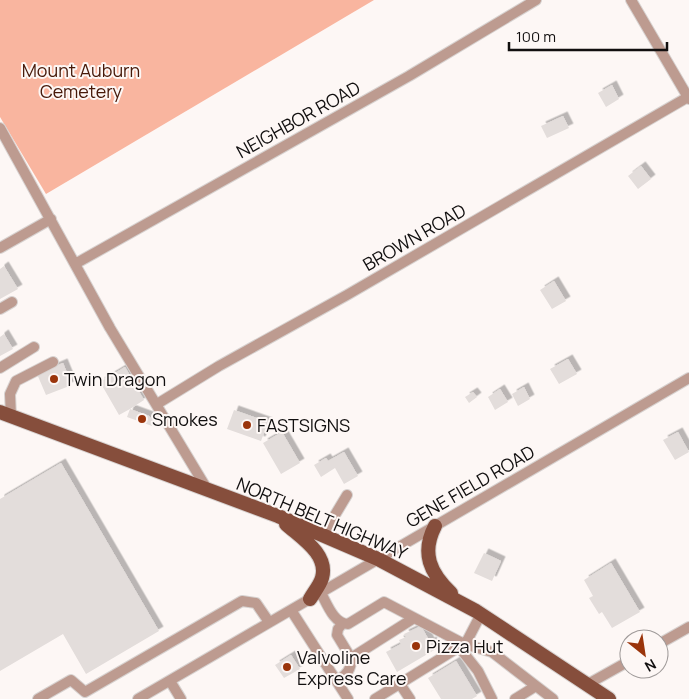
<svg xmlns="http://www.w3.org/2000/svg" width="689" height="699" font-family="Manrope,sans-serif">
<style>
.green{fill:#f9b59f}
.building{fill:#e3dddb;filter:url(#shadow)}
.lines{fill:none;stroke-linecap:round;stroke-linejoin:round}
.minor-casing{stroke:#d7d2d0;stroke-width:12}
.major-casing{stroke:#d7d2d0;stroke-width:16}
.minor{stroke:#bd9b90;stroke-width:10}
.major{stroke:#864e3c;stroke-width:14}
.poi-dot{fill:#9a340b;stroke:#fdf7f5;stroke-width:2}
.labels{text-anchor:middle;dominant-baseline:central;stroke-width:4;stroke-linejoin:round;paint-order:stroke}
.park-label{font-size:18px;fill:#471909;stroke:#fdf7f5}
.street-label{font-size:18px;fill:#110f0f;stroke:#fdf7f5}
.poi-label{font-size:18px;fill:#110f0f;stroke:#fdf7f5;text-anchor:start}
</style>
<defs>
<filter id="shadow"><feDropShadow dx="4.5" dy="-4.5" stdDeviation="0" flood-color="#0004"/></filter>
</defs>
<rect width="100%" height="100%" fill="#fdf7f5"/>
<path class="green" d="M0,0h374l-328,194 -46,-77z"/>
<path class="building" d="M612,85l7,14 -13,8 -8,-14z
M563,116l6,12 -22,10 -6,-12z
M641,166l10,13 -13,10 -10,-13z
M4,266l14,23 -18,10v-30z
M554,281l12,20 -14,8 -12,-19z
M4,334l9,15 -13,7v-19z
M568,359l9,15 -18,10 -9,-15z
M63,363l9,22 -26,10 -9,-21z
M125,367l19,33 -14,9 19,7 4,5 -1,5 -25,-9 3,-8 -11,6 -19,-33z
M524,387l6,12 -12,7 -6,-12z
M500,389l8,13 -13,8 -7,-13z
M473,392l4,5 -8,6 -4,-6z
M234,410l34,12 -7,19 -34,-12z
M282,432l18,31 -19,11 -18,-31z
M678,432l11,20 -14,8 -12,-20z
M344,452l14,24 -14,8 -9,-16 -14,9 -7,-12 12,-7 2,3z
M61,463l98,168 -73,43 -23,-40 -63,37v-172z
M484,553l17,8 -9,20 -18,-8z
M611,563l29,49 -28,16 -10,-16 -3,2 -10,-16 4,-2 -9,-16z
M421,626l9,16 2,-1 4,8 -39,23 -11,-20 15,-8 -2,-4 7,-3 -2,-3z
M291,655l9,14 -16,9 -9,-13z
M456,661l21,35 -5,3h-31l-13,-21z"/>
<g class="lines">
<g class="minor-casing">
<path id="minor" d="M631,0l58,99
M0,128l110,200 97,161
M0,248l51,-29
M75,264l334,-188 127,-76
M0,309l12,-7
M0,368l34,-21
M157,404l62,-38 128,-71 341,-198
M11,416l-1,-22 6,-13 37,-19
M323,535l24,-40
M321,593c6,11 13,31 27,31l36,-22 80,42 28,8 61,47
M291,610l57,89
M342,624l-4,5 -1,6 14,23 63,-40
M659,644l30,-17
M459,647l19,24 14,28
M170,681l11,18
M337,682c9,-8 15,-12 14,-24
M400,684l10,15
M588,684l41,-23
M38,699l33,-19 14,12 157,-91 14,2 13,19
M138,699l551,-321
M375,699l89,-55 4,-5 13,-25
M515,699l21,-13"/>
</g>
<g class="major-casing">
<path id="major" d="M0,412l278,104 100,43 98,52 133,88
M286,524c14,13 43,30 36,54 -2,7 -8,14 -12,21
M435,526c-14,27 -5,47 16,67"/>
</g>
<use href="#minor" class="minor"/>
<use href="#major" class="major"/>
</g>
<g class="poi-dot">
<circle cx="54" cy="379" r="5"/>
<circle cx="142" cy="419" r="5"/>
<circle cx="247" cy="425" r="5"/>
<circle cx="416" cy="646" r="5"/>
<circle cx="287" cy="667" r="5"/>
</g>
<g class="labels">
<g class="park-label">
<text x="81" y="70">Mount Auburn<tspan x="81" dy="21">Cemetery</tspan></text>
</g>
<g class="street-label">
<text transform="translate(298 119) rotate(-29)">NEIGHBOR ROAD</text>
<text transform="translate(414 237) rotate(-30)">BROWN ROAD</text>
<text transform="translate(470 486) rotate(-30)">GENE FIELD ROAD</text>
<text transform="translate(322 518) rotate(23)">NORTH BELT HIGHWAY</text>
</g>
<g class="poi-label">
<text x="64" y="379">Twin Dragon</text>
<text x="152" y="419">Smokes</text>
<text x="257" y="425">FASTSIGNS</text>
<text x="426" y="646">Pizza Hut</text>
<text x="297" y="657">Valvoline<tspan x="297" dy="21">Express Care</tspan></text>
</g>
</g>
<g transform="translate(644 654) rotate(150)"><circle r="24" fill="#fdf7f5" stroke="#9f9a99"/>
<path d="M0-4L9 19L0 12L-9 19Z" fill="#9a340b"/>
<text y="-8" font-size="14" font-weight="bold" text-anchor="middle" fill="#110f0f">N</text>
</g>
<path d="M509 42v8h158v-8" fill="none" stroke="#110f0f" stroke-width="2.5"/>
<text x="516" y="42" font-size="15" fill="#110f0f" stroke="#fdf7f5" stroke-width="4" paint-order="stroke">100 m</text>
</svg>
